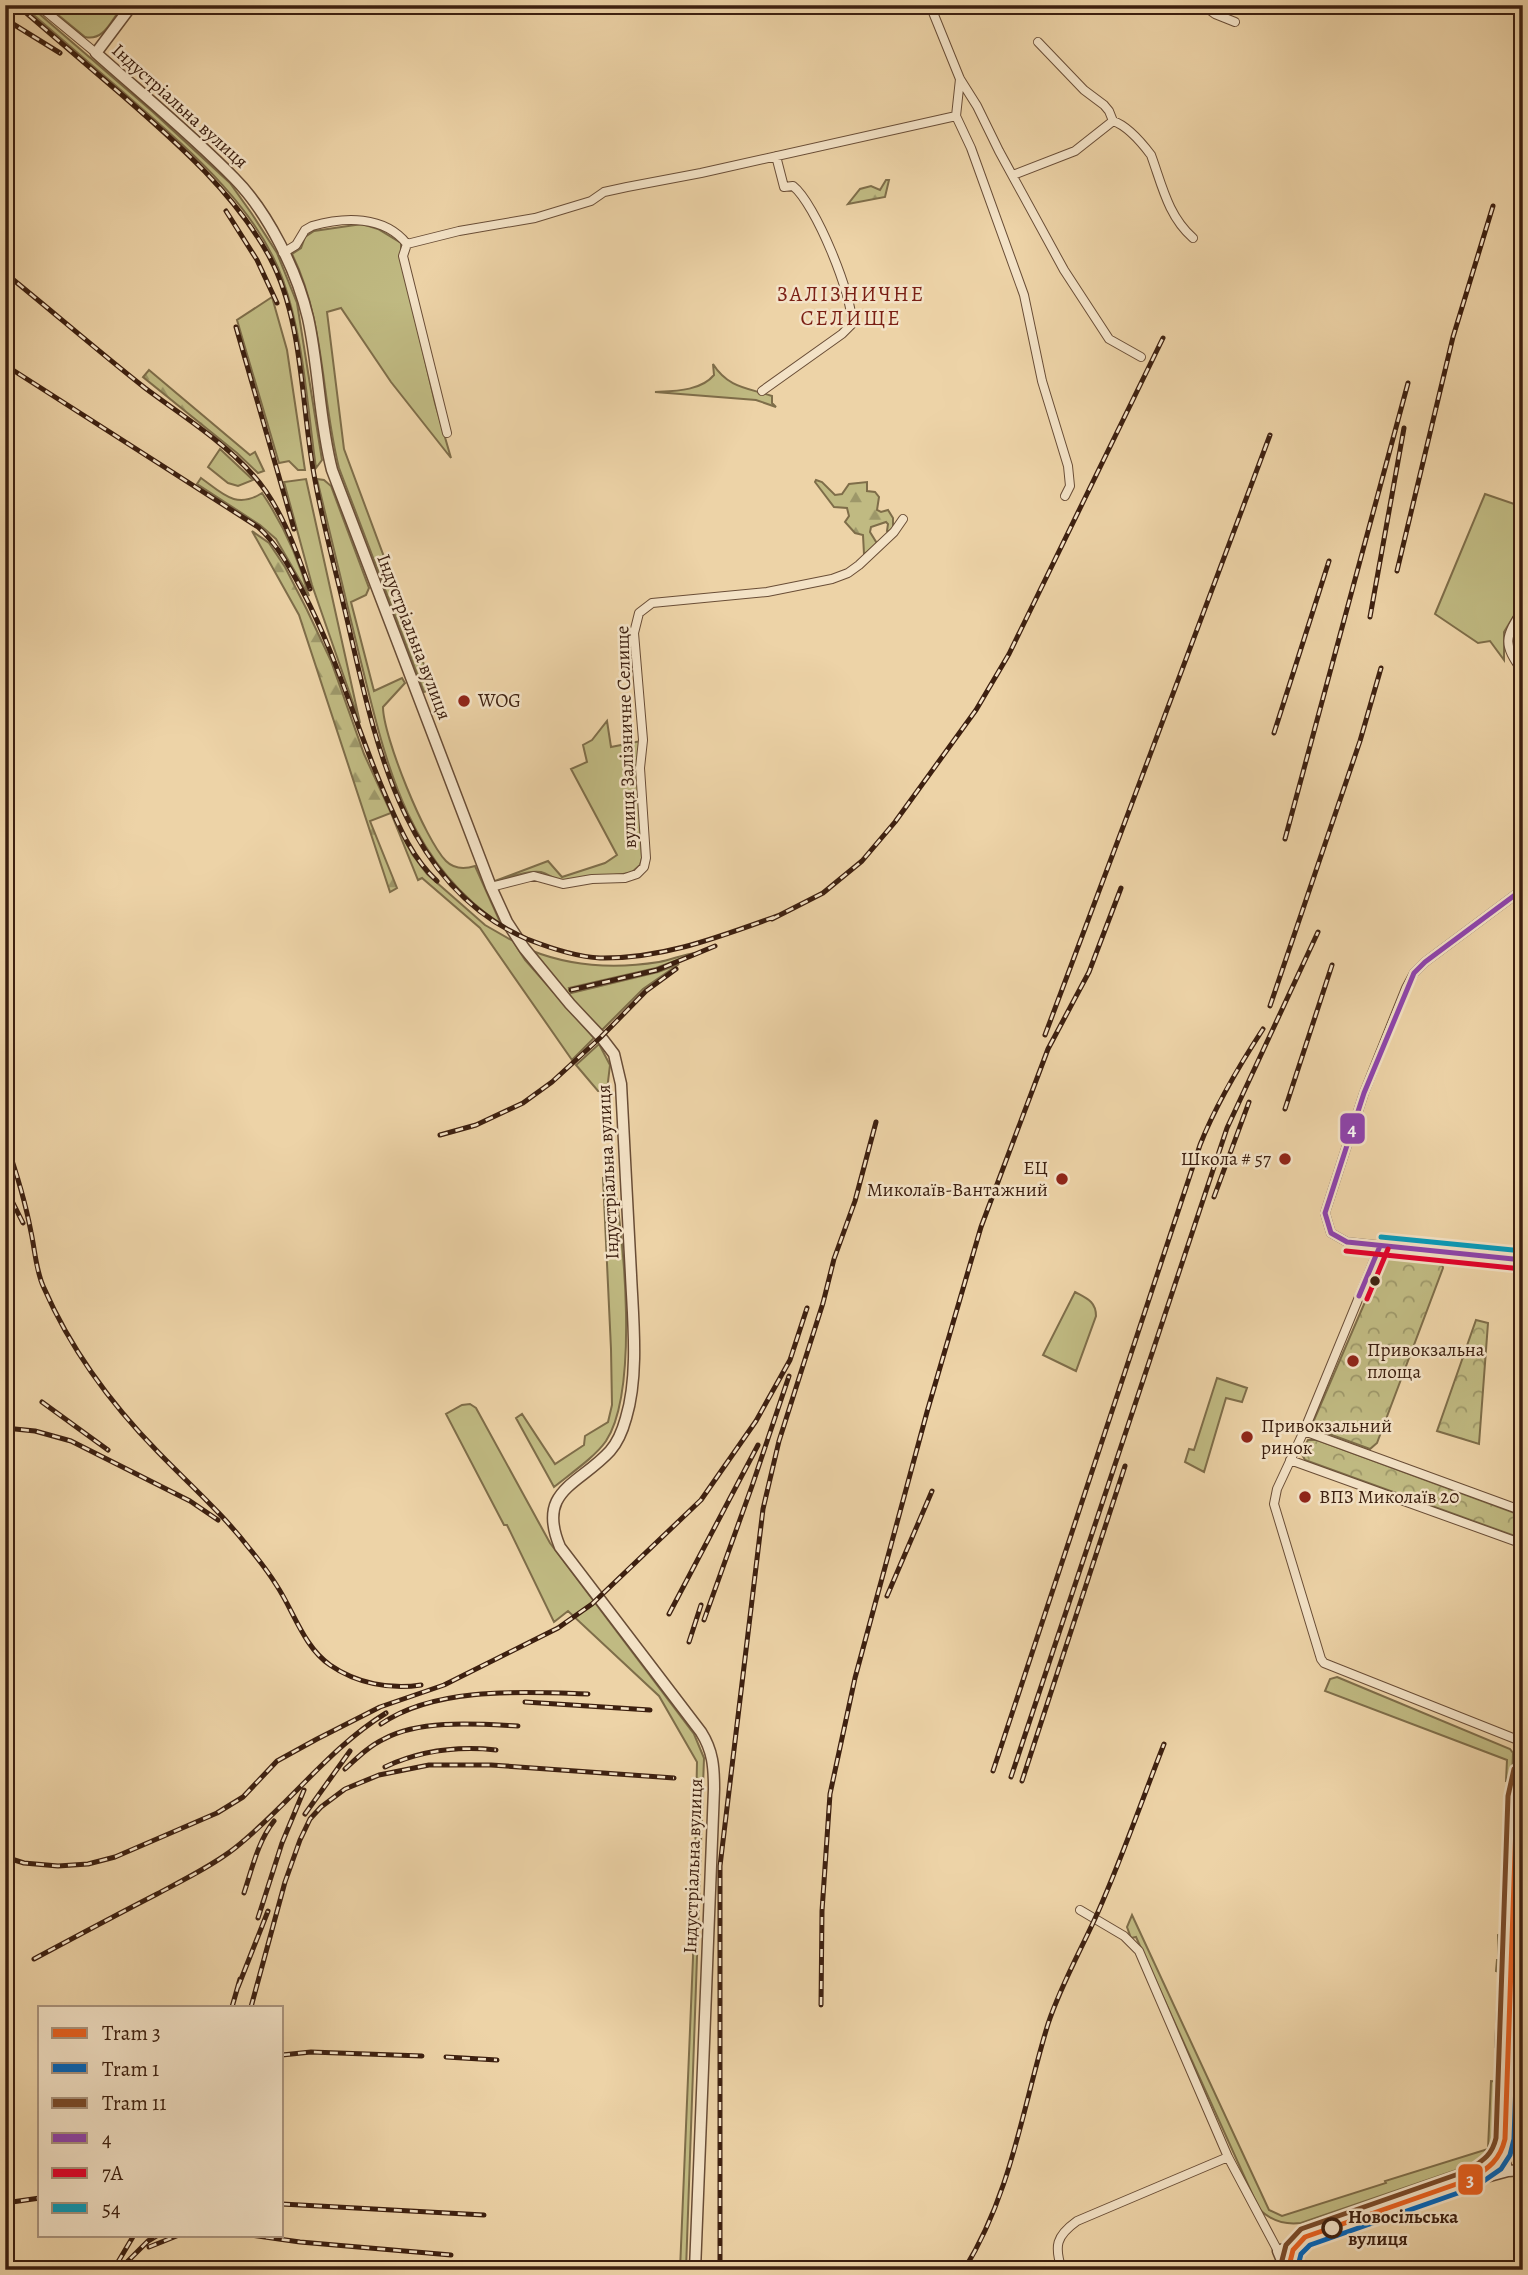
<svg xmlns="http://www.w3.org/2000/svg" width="1528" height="2275" font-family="Alegreya,serif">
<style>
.grass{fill:#c0ba82;stroke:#7e6d49;stroke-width:2}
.forest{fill:url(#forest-firs);stroke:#7e6d49;stroke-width:2}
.park{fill:url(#park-crowns);stroke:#7e6d49;stroke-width:2}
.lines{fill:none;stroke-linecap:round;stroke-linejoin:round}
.minor-casing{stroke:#694d36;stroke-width:10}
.tertiary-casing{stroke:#694d36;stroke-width:13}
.minor{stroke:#f3e2c6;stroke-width:8}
.tertiary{stroke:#f3e2c6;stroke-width:10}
.rail-casing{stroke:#3d2010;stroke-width:5}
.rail{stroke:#f3e2c6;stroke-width:2.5;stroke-dasharray:8;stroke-linecap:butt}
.bus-1-casing{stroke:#f3e2c6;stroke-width:10}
.bus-2-casing{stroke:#f3e2c6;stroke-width:10}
.bus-3-casing{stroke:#f3e2c6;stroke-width:10}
.bus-1{stroke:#8e44ad;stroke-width:5}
.bus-2{stroke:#e4002b;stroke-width:5}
.bus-3{stroke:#069bbb;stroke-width:5}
.tram-1-casing{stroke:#f3e2c6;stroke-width:10}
.tram-2-casing{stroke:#f3e2c6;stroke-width:10}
.tram-3-casing{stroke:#f3e2c6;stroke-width:10}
.tram-1{stroke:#e96221;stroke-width:5}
.tram-2{stroke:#0065bd;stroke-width:5}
.tram-3{stroke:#7a4b2a;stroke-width:5}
.poi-dot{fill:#8f2418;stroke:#f3e2c6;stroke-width:2.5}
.bus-dot{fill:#3d2010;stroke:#f3e2c6;stroke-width:2.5}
.stop-dot{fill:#f3e2c6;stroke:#3d2010;stroke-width:3.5}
.labels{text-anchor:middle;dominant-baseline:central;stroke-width:5;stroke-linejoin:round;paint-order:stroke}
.street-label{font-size:19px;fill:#3d2010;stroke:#f3e2c6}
.poi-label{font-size:19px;fill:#3d2010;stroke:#f3e2c6;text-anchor:start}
.stop-label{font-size:19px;font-weight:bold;fill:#3d2010;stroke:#f3e2c6;text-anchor:start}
.neighbourhood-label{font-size:21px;letter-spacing:2px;fill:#7a1f14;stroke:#f3e2c6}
.line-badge{stroke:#f3e2c6;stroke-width:2.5}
.badge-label{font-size:19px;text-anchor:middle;font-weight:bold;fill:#fff}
</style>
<defs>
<pattern id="forest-firs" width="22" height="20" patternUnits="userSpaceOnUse" patternTransform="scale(1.75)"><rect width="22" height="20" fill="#c0ba82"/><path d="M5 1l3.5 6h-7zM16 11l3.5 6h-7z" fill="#9d9769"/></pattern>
<pattern id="park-crowns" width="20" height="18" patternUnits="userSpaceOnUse" patternTransform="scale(1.75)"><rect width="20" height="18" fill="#c0ba82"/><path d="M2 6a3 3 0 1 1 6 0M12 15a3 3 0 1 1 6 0" fill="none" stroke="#9d9769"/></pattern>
</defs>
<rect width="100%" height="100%" fill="#edd3a7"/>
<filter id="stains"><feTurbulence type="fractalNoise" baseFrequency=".00286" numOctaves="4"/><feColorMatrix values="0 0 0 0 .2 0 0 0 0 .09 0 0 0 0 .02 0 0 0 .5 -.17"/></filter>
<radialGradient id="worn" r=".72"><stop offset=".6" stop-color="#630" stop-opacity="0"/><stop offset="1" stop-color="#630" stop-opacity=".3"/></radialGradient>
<path class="grass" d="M22,5h7l124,107 77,71 22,31 25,39 20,50 25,157 -6,8c-9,-62 -12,-129 -33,-188 -28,-77 -100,-135 -160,-188 -34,-29 -67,-58 -101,-87z
M46,5h67l6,6c-9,12 -16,30 -34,26z
M362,224l16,5 23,14v14l34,146 16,55 -60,-76 -50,-74 -14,4 17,137 89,240 -9,3 -85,-224c-18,-71 -14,-147 -47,-214l9,-6 4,-11 9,-6z
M272,297l15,53 18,120h-7l-9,-9 -10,2 -42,-143z
M713,364c15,24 35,24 59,32v7l4,4 -20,-7 -101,-8c20,-1 46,-1 59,-17z
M220,449l33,31 -15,6 -10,-3 -20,-16z
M201,478c21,15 35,32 61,15 21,31 37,67 47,103l-33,-57 -16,-14 -63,-41z
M306,479l54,244 -48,-138 -28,-103z
M317,479l7,1 7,6 38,102 -3,7 -15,7 23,89 28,-13 3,5 -22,24c0,29 42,133 63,154 8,8 19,8 29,5l26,58c-96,-63 -116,-166 -142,-270 -14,-58 -28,-117 -42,-175z
M1485,494l38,13v94l-19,31v28l-14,-19 -12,2 -43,-29z
M607,721l4,26 30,-6 -3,27 4,90 -2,7 -9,8 -68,8c-9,-1 -14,-7 -22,-9 -14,-2 -32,6 -46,9l53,-20 14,16 43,-14 12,-8 -46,-86 16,-7 -4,-17 9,-5z
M391,813l21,41 15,20 58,51 28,16 12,19 69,78 -22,22 -92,-132 -58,-50 -4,2z
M530,950c42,17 85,19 129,12 12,-2 25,-8 37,-9l-40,15 -87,20 2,5 87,-21 21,-8 -36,25 -41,41 -30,-30z
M599,1044l11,21 -3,25 -9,1 -22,-26z
M613,1177c11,59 26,214 -7,264 -11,16 -36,33 -52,46l-38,-69 6,-4 33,50 29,-19 1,-9 23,-14 4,-17 -1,-56 -8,-171z
M1075,1292c11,6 21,9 21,24l-20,55 -33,-16z
M1217,1378l30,10 -5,14 -16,-4 -22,74 -19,-10 4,-13 5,1z
M470,1404l6,4 74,135 144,191 10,24 -18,512h-6l13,-312 4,-196 -38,-66 -91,-85 -14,11 -47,-97h-3l-58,-111 16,-9z
M1337,1677l173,72 3,4 -11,293 -7,1 4,-75 -3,-1 1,-11h2l-1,-25 4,-1 6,-153h-2l1,-21 -182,-69 5,-12z
M1132,1915l137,295 13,6 104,-33 -1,-2 103,-32 3,-68 9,1 -4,66 -10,12 -185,63c-16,2 -31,-3 -42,-14l-123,-272 -5,1 -4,-11z"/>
<path class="forest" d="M886,180h3l-4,17 -37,7 12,-15 11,-3 9,4z
M149,370l101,85 5,-3 9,19 -6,2 -21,-20 -94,-76z
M816,480l6,2 13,13 7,-1 7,-10 18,-2v9l8,1 4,5 -2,13 4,2 7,-2 5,8v14l-6,-1 1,-7 -2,-2 -15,5 -1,5 8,13 -14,9 -1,-19 -8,-2 -10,-11 4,-6 -2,-8 -13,-1 -19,-25z
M252,531l17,12 16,24 22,43 24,51 33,93 27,59 -21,8 27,67 -7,4 -91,-277z"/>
<path class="park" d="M1390,1254l51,5 2,9 -66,175 -7,6 -49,-18 -6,-5 -1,-6 70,-162z
M1476,1320l12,3 -9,121 -42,-13z
M1308,1440h9l206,76v23l-218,-79 -4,-7z"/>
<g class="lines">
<g class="minor-casing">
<path id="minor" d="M38,5l58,48
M930,5l30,74 17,27 22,45 65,119 45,69 32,18
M1203,5l12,9 20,8
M1038,42l46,48 20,15 5,6 4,10c15,5 29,22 38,34 11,30 17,61 42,83
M960,79l-4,37 15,32 53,147 18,86 26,85 2,20 -5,10
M1013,175l62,-24 38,-30
M407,244l52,-13 76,-13 56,-17 13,-9 23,-5 74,-14 255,-57
M407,244l-4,12 44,177
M283,253l13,-8 9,-15 7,-4c32,-9 72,-11 95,18
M762,391l80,-57 10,-10c1,-28 -37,-121 -59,-138l-9,1 -8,-31
M1523,609c-18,29 -21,34 0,63
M491,887l43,-11 29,8 29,-5 33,-1 12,-4 7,-7 2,-9 -6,-90 3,-28 -9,-107 5,-20 13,-10 115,-11 65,-13 16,-6 11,-8 35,-33 9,-13
M1523,889l-98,73 -11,11 -8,15 -42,105 -39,120 6,20 16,9 176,18
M1380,1246l-76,185 -27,58 -3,15 47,155 3,4 199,79
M1304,1431l219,80
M1290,1460l233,84
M1080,1910l44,26 15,15 89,206 50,94
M1508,2171l-2,-13 17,-402
M1062,2270c-8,-24 -6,-34 15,-49l151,-64"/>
</g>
<g class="tertiary-casing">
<path id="tertiary" d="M132,5l-36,48c46,41 95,81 138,125 34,34 63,93 74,140 11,50 11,102 24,152l159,417 16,35 17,26 46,56 31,33 13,17 7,30c3,64 7,127 10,191 2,44 8,100 -5,143 -3,11 -8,24 -16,33 -31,34 -74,39 -50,96l141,185c12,19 13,35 13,57l-19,481
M1286,2270l-8,-19 193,-70 37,-10 15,-1"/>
</g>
<use href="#minor" class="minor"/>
<use href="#tertiary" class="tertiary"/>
<g class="rail-casing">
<path id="rail" d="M17,5c35,30 70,60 105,90 55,48 113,98 148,163 34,64 31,151 45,222 9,50 23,99 34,148 27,117 55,258 178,311 23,9 49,18 73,19 64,1 121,-22 180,-43
M5,19l55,34
M226,211l31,49 20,43
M5,273c47,38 93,78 140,115 36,27 78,53 108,87 28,31 43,75 57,114
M236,327l58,202
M5,365l253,162c20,18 32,41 45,65 35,66 54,139 84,207 13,30 26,60 50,82
M1397,571l56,-234 40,-131
M1370,617l34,-189
M1274,733l55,-172
M1285,839l123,-456
M772,919l51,-26 39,-32 33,-39 81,-112 33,-56 154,-316
M571,990l86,-20 58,-24
M1270,1006l90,-265 21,-73
M1045,1035l225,-600
M1285,1109l47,-144
M440,1135l36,-10 47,-22 29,-21 49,-45 45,-46 30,-22
M5,1140c11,31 20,60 26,92 4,18 5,40 13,56 27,62 67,116 114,164 31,32 64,61 91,96 10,12 20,25 28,38 17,26 27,61 53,79 26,18 60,25 91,20
M5,1187l18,36
M1214,1197l35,-95
M42,1402l66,48
M5,1428l30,3 36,10 119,60 28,19
M887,1596l45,-105
M669,1614l89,-169
M704,1620l48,-134 37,-110
M689,1642l12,-37
M525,1702l125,8
M381,1724c55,-38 143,-32 207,-30
M385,1767c34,-16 73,-21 111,-17
M345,1769c12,-11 24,-23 39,-30 37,-20 94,-15 134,-13
M993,1771l207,-626c16,-41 39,-79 63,-116
M1011,1777l216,-649 91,-196
M1022,1781l103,-315
M305,1814l45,-63
M5,1857l19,6 34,3 30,-2 27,-7 102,-44 26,-16 34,-36 40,-22 63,-32 64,-22 114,-57 34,-24 109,-104 55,-79 34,-61 17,-52
M244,1893c8,-24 14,-52 30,-72
M258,1918l24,-75 22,-53
M34,1959c41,-22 82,-44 123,-65 26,-14 55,-28 78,-46 53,-42 94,-100 151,-135
M238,1987l30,-76
M821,2005l1,-94 8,-117 25,-116 72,-266 54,-185 67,-178 41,-77 32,-84
M232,2007l8,-28
M251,2007l34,-125 15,-42 10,-21 11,-12 24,-18 34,-14 50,-10h62l183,13
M282,2055l29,-3 111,4
M446,2057l51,3
M5,2203l35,-5
M282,2204l202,11
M250,2235l50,7 151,13
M149,2247l30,-12
M118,2262l16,-27
M119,2270l29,-29 10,-6
M720,2270v-404l43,-357 16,-68 44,-138 11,-44 21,-58 21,-79
M964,2270c48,-78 58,-161 84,-246 13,-39 33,-74 50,-112 24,-54 44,-112 66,-168"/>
</g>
<use href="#rail" class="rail"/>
<g class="bus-1-casing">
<path id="bus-1" d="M1523,889l-98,73 -11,11 -50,120 -39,120 6,20 16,9 176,18
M1359,1296l21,-50"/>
</g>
<g class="bus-2-casing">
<path id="bus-2" d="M1346,1251l176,18
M1367,1299l21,-50"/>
</g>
<g class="bus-3-casing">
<path id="bus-3" d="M1381,1237l142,14"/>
</g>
<use href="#bus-1" class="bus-1"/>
<use href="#bus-2" class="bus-2"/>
<use href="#bus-3" class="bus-3"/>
<g class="tram-1-casing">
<path id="tram-1" d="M1288,2270l5,-20 12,-13 166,-58c18,-11 29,-19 34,-40l12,-343 6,-24"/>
</g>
<g class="tram-2-casing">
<path id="tram-2" d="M1297,2270l4,-16 9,-9 165,-58 26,-18 9,-14 4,-16 9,-257"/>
</g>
<g class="tram-3-casing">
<path id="tram-3" d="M1280,2268l6,-23 15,-16 166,-58c15,-10 25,-15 29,-33l12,-342 6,-27"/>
</g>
<use href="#tram-1" class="tram-1"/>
<use href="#tram-2" class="tram-2"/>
<use href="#tram-3" class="tram-3"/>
</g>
<g class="poi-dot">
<circle cx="464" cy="701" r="7"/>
<circle cx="1285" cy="1159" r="7"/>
<circle cx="1062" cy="1179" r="7"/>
<circle cx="1353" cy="1361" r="7"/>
<circle cx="1247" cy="1437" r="7"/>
<circle cx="1305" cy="1497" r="7"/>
</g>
<circle class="bus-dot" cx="1375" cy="1281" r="6"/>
<circle class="stop-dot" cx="1332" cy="2228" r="9"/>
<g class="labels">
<g class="street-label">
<text transform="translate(180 106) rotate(42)">Індустріальна вулиця</text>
<text transform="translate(414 637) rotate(69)">Індустріальна вулиця</text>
<text transform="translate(626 737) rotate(-92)">вулиця Залізничне Селище</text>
<text transform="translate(608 1172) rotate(-93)">Індустріальна вулиця</text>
<text transform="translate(693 1866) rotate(-88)">Індустріальна вулиця</text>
</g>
<g class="poi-label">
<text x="478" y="701">WOG</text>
<text x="1271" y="1159" text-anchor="end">Школа # 57</text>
<text x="1048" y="1168" text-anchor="end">ЕЦ<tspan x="1048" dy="22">Миколаїв-Вантажний</tspan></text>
<text x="1367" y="1350">Привокзальна<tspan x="1367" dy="22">площа</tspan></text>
<text x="1261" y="1426">Привокзальний<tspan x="1261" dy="22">ринок</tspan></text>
<text x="1319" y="1497">ВПЗ Миколаїв 20</text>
</g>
<g class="stop-label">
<text x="1348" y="2217">Новосільська<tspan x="1348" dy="22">вулиця</tspan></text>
</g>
<g class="neighbourhood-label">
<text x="851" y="294">ЗАЛІЗНИЧНЕ<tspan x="851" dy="24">СЕЛИЩЕ</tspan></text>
</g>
</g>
<g class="line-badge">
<rect x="1339" y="1112" width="27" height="33" rx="7" fill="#8e44ad"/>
<rect x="1457" y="2163" width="27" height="33" rx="7" fill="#e96221"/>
</g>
<g class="badge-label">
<text x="1352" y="1135">4</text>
<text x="1470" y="2186">3</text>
</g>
<rect width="1528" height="2275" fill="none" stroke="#edd3a7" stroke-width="28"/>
<rect x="7" y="7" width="1514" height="2261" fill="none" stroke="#3d2010" stroke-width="3.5"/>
<rect x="14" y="14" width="1500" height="2247" fill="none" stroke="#3d2010" stroke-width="2"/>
<rect x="38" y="2006" width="245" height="231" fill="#f3e2c6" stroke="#aa947d" stroke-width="2"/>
<rect x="52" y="2028" width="35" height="10" fill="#e96221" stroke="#aa947d" stroke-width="2"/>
<text x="102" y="2040" font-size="21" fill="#3d2010">Tram 3</text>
<rect x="52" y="2063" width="35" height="10" fill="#0065bd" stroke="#aa947d" stroke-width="2"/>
<text x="102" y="2076" font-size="21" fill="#3d2010">Tram 1</text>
<rect x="52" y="2098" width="35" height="10" fill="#7a4b2a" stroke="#aa947d" stroke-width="2"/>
<text x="102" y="2110" font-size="21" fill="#3d2010">Tram 11</text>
<rect x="52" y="2133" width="35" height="10" fill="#8e44ad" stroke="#aa947d" stroke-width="2"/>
<text x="102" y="2146" font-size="21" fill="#3d2010">4</text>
<rect x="52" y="2168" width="35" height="10" fill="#e4002b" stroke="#aa947d" stroke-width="2"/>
<text x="102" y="2180" font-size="21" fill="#3d2010">7А</text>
<rect x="52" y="2203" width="35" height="10" fill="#069bbb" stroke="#aa947d" stroke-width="2"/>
<text x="102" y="2216" font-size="21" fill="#3d2010">54</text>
<rect width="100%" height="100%" filter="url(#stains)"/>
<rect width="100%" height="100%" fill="url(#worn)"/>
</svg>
